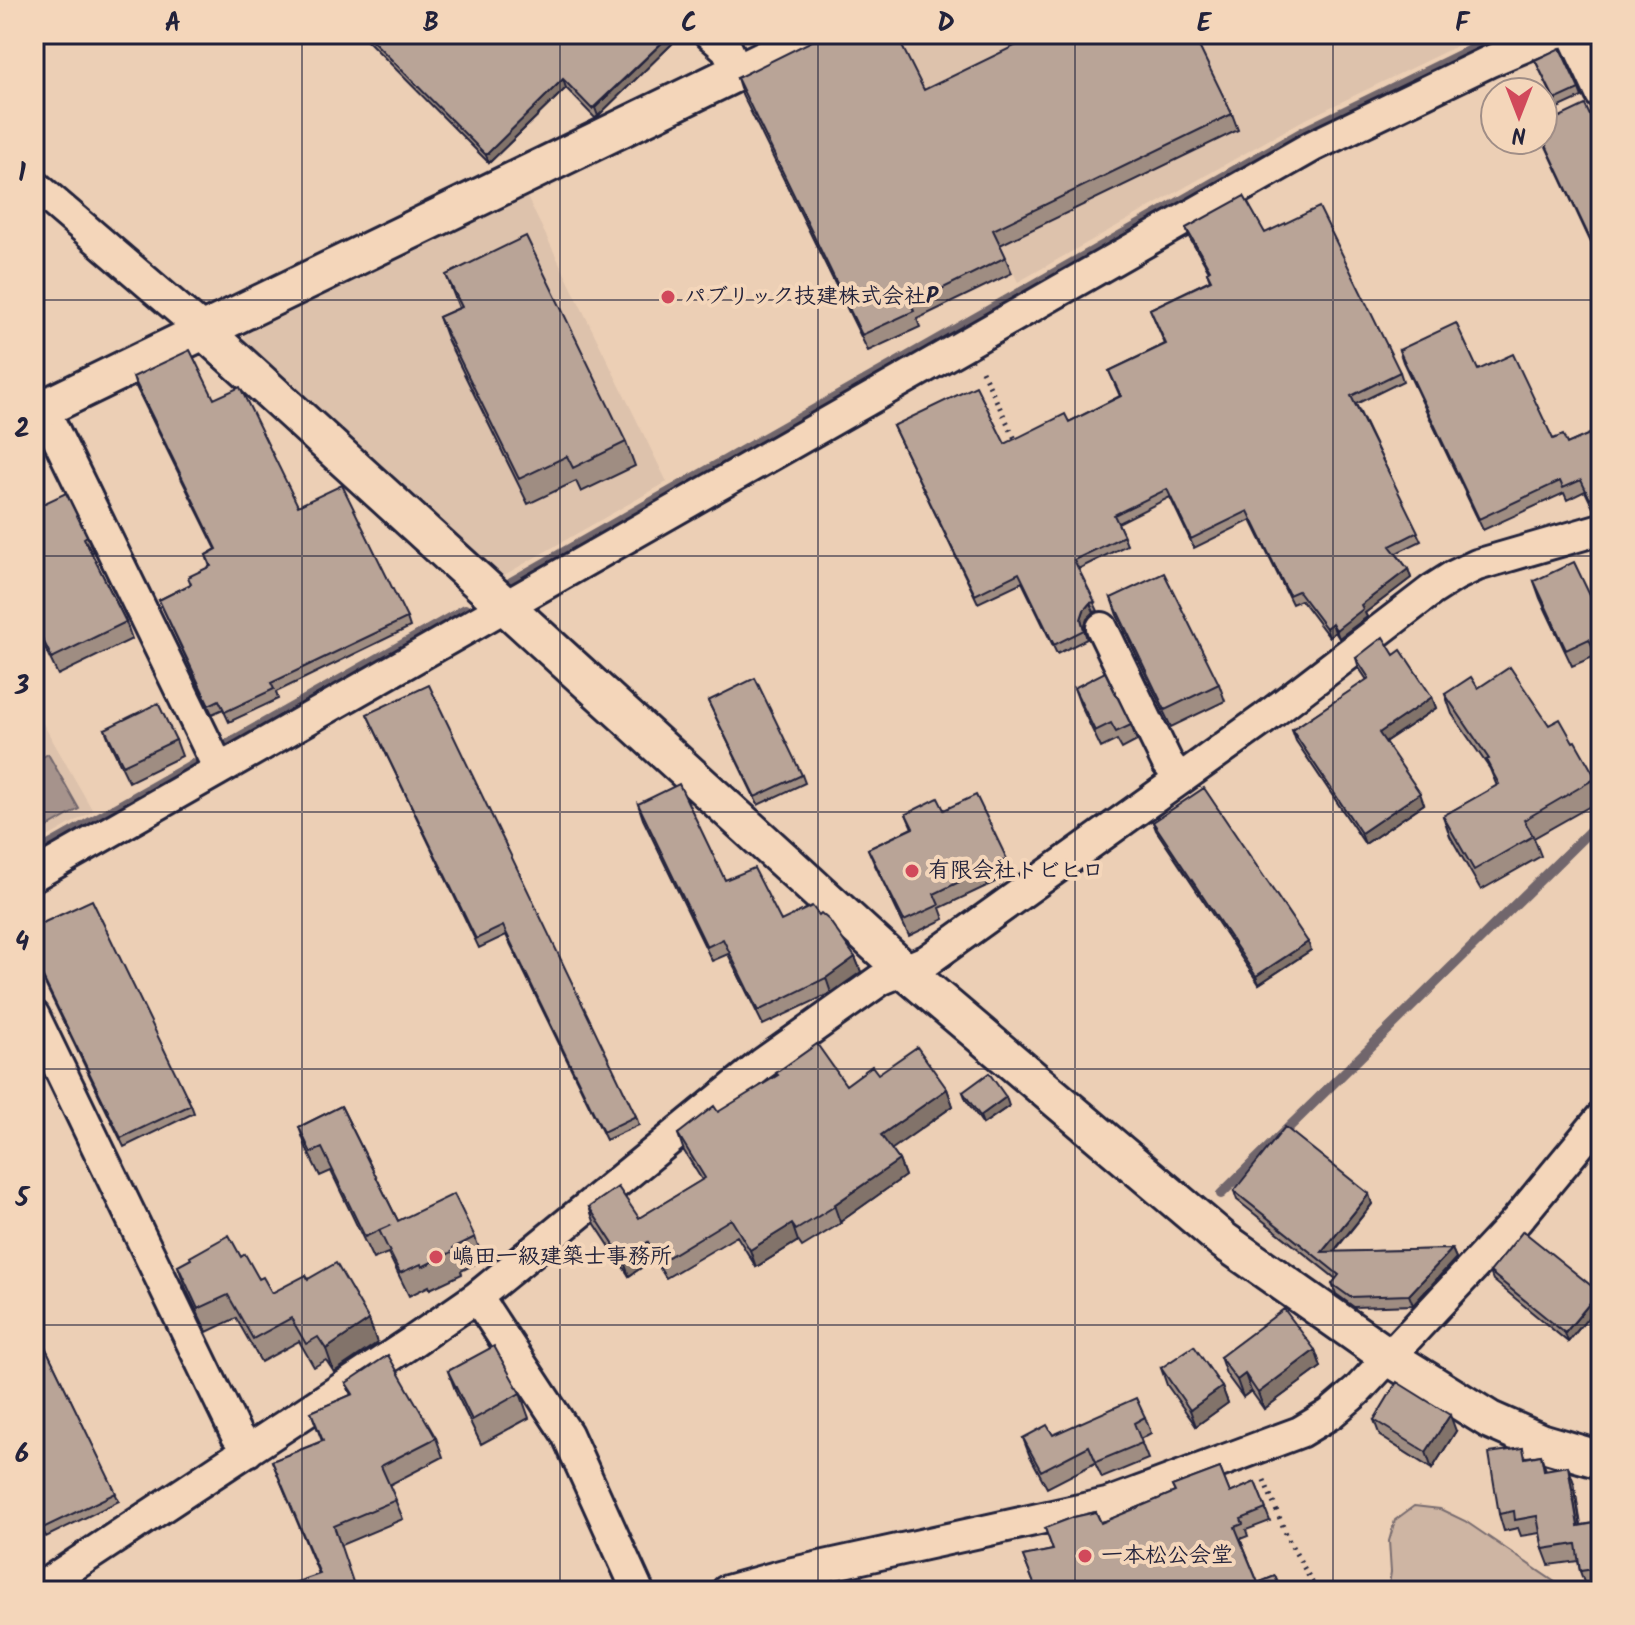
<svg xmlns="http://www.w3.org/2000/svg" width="1635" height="1625" font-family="Kalam,'Klee One',sans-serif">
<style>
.built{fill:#ddc2ac}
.green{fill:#ceb5a3;stroke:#786c6f;stroke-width:2}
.water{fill:#a6938c;stroke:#71666c;stroke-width:2}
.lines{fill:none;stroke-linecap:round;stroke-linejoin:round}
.stream{stroke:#71666c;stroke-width:10}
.minor-casing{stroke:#22223b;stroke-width:36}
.tertiary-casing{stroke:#22223b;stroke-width:42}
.path{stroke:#22223b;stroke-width:5;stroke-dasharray:2 6;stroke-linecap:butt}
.minor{stroke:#f4d6ba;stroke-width:30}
.tertiary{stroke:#f4d6ba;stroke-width:36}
.wall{fill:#9f8d82;stroke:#22223b;stroke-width:2}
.shaded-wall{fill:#82736a;stroke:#22223b;stroke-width:2}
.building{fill:#b9a497;stroke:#22223b;stroke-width:2}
.grid{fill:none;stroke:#22223b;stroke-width:2;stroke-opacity:0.55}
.poi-dot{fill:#d1495b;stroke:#f4d6ba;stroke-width:3}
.labels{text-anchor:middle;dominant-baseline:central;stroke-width:8;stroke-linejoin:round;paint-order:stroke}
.poi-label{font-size:22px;font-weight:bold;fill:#22223b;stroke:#f4d6ba;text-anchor:start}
.neatline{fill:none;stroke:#22223b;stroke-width:3}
.grid-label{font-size:26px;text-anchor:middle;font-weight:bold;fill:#22223b}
</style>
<rect width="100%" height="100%" fill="#eccfb5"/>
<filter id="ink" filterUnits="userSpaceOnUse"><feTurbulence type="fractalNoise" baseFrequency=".0125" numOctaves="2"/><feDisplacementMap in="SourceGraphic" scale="16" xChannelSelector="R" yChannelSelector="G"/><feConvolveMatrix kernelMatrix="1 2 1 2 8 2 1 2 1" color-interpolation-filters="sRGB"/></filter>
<g filter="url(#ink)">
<path class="built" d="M897,34h584l-181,88 -282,160z
M526,195l141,287 -168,96 -255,-235 1,-13z
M34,708l59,103 -59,34z"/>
<path class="green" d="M1414,1506l26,3 25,12 103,70h-180l3,-19 -2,-31 6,-21z"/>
<path class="water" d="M48,754l31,55 -45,26v-73z"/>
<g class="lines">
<path class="stream" d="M511,582l793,-451 176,-86 28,-11
M227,744l238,-135
M34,854l162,-92
M1221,1194l380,-374"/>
<g class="minor-casing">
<path id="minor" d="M710,34l17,15 11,23
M1573,34l28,60
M34,185l170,146
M43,408l176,361
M1102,628l65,134 13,17
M34,875l1279,-729 175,-84 66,-28
M34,1016l202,418 12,17
M477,1297l90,137 71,157
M35,1591l377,-249 65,-45 285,-233 118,-84 48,-20 336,-241 168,-129 22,-14 23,-11 124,-36
M727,1591l57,-16 323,-71 193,-72 30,-18 27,-23 160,-171 84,-102"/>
</g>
<g class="tertiary-casing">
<path id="tertiary" d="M204,331l700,639 320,271 165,116 101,63 50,22 61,18
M34,413l782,-379"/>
</g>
<path class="path" d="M982,371l36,74
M1264,1480l25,61 28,50"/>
<use href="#minor" class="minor"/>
<use href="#tertiary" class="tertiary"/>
</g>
<path class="wall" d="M361,34h313l2,6 -78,76 -3,2 -29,-30 -77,75z
M1535,60l44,29 3,8 -24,11z
M737,78l187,12 308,24 6,16 -238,115 12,28 -95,46 3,8 -52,24 -126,-257z
M1543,125l58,14v125l-58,-124z
M1186,228l79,5 135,139 3,9 -47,23 65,137 -25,12 12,16 3,9 -46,35 2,4 -28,21 -4,-6 -6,5 -28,-37 -9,4 -41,-84 -57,28 -24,-51 -52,26 9,22 -49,24 20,42 -4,1 -7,7 -3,8 3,12 -30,15 -35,-72 -44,21 -85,-177 112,18 64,-22 51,-26 -11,-25 56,-27 -15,-35 60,-29 -3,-8 2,-1 -20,-34z
M446,275l180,167 9,24 -54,26 -5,-11 -48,23 -80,-163 -9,-24 20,-9z
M1399,350l79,20 75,69 14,5 34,-15v78l-7,3 -9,-19 -18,9 -3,-7 -81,37 -80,-168z
M133,377l81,22 84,107 109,112 3,9 -134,65 2,7 -49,23 -6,-13 -11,5 -53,-114 32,-16 19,-17 -4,-12 10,-6 -80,-162z
M34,486l9,18 44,32 6,16 -2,1 35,69 6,17 -74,36 -24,-49z
M1534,581l62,27 5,-2v62l-6,-12 -23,10 -32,-68z
M1111,598l108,86 6,17 -54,26 -54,-112z
M1394,655l38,42 4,11 -51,34 39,62 -59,40 -69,-103 -4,-11 75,-50 -8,-12 -3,-10z
M1074,688l57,37 6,16 -15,8 -5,-9 -16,8 -21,-44z
M1478,688l71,37 47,53 5,14v8l-67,38 7,18 -60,34 -31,-54 -7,-20 54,-30 -7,-17 -38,-55 -7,-20z
M708,701l94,74 3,8 -47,22z
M367,714l269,402 3,9 -33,15 -100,-205 -27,13z
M105,729l71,11 6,16 -53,26 -18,-37z
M638,804l87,76 56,41 74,36 6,15 -30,21 -68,32 -35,-71 -16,7 -69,-142z
M944,810l63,49 5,15 -72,34 4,11 -35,17 -35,-73 -6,-14 44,-21 -6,-14z
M1153,822l158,128 -52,34 -103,-154z
M34,927l157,178 3,8 -70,34 -90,-186z
M846,1085l101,4 6,17 -62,43 8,11 6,16 -65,46 1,1 -39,24 -4,-6 -42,26 -19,-31 -71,42 -12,-19 -25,17 -34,-52 -6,-17 50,11 63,-38 -18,-29 -6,-17 40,-22z
M963,1092l46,14 -26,18 -17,-24z
M341,1106l57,115 77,16 8,23 -22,11 1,3 -32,15 -1,-3 -20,10 -21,-43 -15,6 -42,-88 -11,5 -13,-26 -8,-23z
M1234,1191l138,13 -38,48 118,-3 4,9 -43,47 -59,2 -18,-13 -4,-10 4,-5 -99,-79z
M241,1257l18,22 13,14 36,-14 61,41 8,23 -43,29 -8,-12 -12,7 -15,-26 -38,21 -25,-44 -29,14 -21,-43 -8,-23z
M1490,1272l111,26v4l-33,40 -75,-62z
M34,1324l85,177 -73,36 -12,-25z
M1315,1350l6,17 -57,42 -13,-18 -8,6 -17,-23 -6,-17z
M1161,1368l61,19 6,16 -32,23 -29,-41z
M448,1371l72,22 9,25 -48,26 -24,-49z
M346,1383l90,55 7,19 -54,28 14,34 -62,26 -22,29 -47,-113 50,-20 -11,-29 40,-17z
M1145,1417l6,16 -11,6 8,20 -46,19 -7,-15 -48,25 -18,-34 -6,-16 30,-3z
M1374,1420l82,11 -24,38 -52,-33z
M1541,1455l5,15 28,13 7,42 20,-3v63l-15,3 -6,-17 -2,-10 -29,4 -6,-16 -3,-16 -19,3 -3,-8 -14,3 -5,-17 28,-57z
M1220,1468l10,25 25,-11 15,39 -24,9 2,6 -8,3 18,44 17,-7 6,15h-244l-14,-35 30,-6 -8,-22 29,-11 22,-5 5,11 74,-31 -3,-6z"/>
<path class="shaded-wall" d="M671,34h3l2,6 -78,76 -3,-8z
M563,79l3,9 -77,75 -3,-8z
M34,251h1l11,31 -12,10z
M1408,569l3,9 -46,35 2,4 -28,21 -3,-8 25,-25z
M1090,603l4,9 -7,7 -3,8 3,12 -6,-20 3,-9z
M1332,623l3,9 -6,5 -3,-9z
M1432,697l4,11 -53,35 -4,-10z
M1420,793l4,11 -59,40 -4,-11z
M1308,942l3,8 -52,34 -3,-8z
M855,957l6,15 -30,21 -5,-15z
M947,1089l6,17 -65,46 -7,-17z
M1006,1097l3,9 -26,18 -3,-8z
M899,1160l6,16 -65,46 -6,-17z
M1369,1194l3,10 -47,58 -3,-10z
M792,1224l6,17 -42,26 -6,-17z
M648,1242l6,17 -25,17 -6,-17z
M1452,1249l4,9 -43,47 -4,-10z
M1599,1292l2,10 -33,40 -3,-9z
M369,1320l8,23 -43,29 -8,-23z
M1315,1350l6,17 -57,42 -6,-16z
M1245,1374l6,17 -8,6 -6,-17z
M1222,1387l6,16 -32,23 -6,-16z
M1450,1415l6,16 -24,38 -6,-17z
M1568,1466l6,17 9,59 -5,-16z"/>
<path class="building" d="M366,34h305l-79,75 -29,-30 -77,76z
M826,34h70l28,56 115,-56h154l39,80 -239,116 13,27 -95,47 3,7 -52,24 -125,-257z
M1560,48l19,41 -24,11 -20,-40z
M1585,105l16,34v123l-58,-123v-14z
M1244,196l21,37 54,-26 81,165 -49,24 67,136 -28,14 18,23 -47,36 2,4 -27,21 -4,-7 -6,5 -28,-37 -9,4 -41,-84 -57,28 -24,-50 -53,26 10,21 -50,24 21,42 -5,1 -6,7 -3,9 3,11 -30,15 -35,-72 -44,22 -82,-169 83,-40 29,58 60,-30 4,8 52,-26 -12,-25 57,-27 -16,-35 61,-29 -4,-8 3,-2 -24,-42z
M526,236l100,206 -53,26 -6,-12 -48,23 -80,-162 23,-10 -16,-32z
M1456,323l22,47 35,-16 40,85 10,-4 4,9 34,-15v65l-11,5 -9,-19 -18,8 -3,-7 -81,38 -80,-169z
M190,350l24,49 26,-12 58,119 44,-21 65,133 -136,65 3,6 -49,23 -6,-12 -10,5 -50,-105 32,-16 -3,-7 23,-11 -5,-11 11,-6 -84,-172z
M34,486l9,18 23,-11 21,43 -3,2 42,84 -74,36 -18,-36z
M1574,562l22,46 5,-2v58l-12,-25 -23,11 -32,-69z
M1164,573l55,111 -54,26 -54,-112z
M1383,637l11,18 7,-5 31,47 -53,36 41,60 -59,40 -69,-103 77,-52 -13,-20z
M1510,667l39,58 11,-6 13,23 2,-1 21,37 -72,42 9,16 -59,34 -31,-54 56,-32 -13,-24 3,-1 -44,-65 26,-17 7,11z
M1105,672l26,53 -15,7 -5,-9 -16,8 -21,-43z
M755,678l47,97 -47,22 -47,-96z
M429,685l207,431 -33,16 -100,-206 -27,13 -109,-225z
M158,703l18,37 -53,25 -18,-36z
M679,784l46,96 29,-12 27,53 31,-15 7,9 2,-2 8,7 26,37 -29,21 -68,33 -35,-72 -16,8 -69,-143z
M1204,788l104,154 -52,34 -103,-154z
M976,795l31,64 -73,35 5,11 -35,16 -36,-72 45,-21 -7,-14 32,-16 6,12z
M92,900l99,205 -70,33 -87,-179v-32z
M817,1044l29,41 26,-19 6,8 39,-27 30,42 -66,46 18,25 -65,45 1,1 -39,24 -4,-6 -42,26 -19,-31 -71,43 -12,-20 -25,17 -34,-52 29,-20 21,31 66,-40 -27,-44 36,-28 4,6 60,-37 -2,-2z
M989,1073l17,24 -26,19 -17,-24z
M341,1106l57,115 56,-27 21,43 -22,11 1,3 -32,16 -1,-3 -21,9 -21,-43 12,-5 -26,12 -43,-89 -11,5 -12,-26z
M1285,1127l84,67 -47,58 130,-3 -43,46 -59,2 -18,-13 7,-9 -105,-84z
M1523,1231l76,61 -34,41 -75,-61z
M229,1235l12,22 4,-3 14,25 4,-2 9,16 34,-18 2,4 28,-16 33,57 -43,29 -8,-12 -12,7 -15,-26 -38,21 -25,-44 -30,14 -20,-43 13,-7 -1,-2z
M1284,1309l31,41 -57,43 -13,-19 -8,6 -17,-23z
M34,1324l82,169 -73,35 -9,-18z
M494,1346l26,47 -48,27 -24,-49z
M1194,1346l28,41 -32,23 -29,-42z
M388,1355l48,83 -55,28 15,34 -62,26 22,65h-85l49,-17 -48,-113 51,-20 -12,-29 42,-18 -7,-11z
M1397,1382l53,33 -24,37 -52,-32z
M1136,1398l9,19 -11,6 8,20 -46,19 -7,-16 -48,25 -18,-33 24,-13 6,10z
M1523,1448l2,10 16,-3 3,15 24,-4 10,60 23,-4v46l-21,3 -4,-27 -33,5 -6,-33 -22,4 -1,-9 -15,3 -10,-61z
M1220,1468l10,25 25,-11 11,27 -25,10 2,5 -8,3 23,56 17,-7 6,15h-244l-14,-35 30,-6 -8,-22 29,-11 22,-5 5,11 74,-31 -3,-6z"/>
</g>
<path class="grid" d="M302,34v1557M560,34v1557M818,34v1557M1075,34v1557M1333,34v1557M34,300h1567M34,556h1567M34,812h1567M34,1069h1567M34,1325h1567"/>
<g class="poi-dot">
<circle cx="668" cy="297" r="8"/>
<circle cx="912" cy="871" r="8"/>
<circle cx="436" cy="1257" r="8"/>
<circle cx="1085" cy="1556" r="8"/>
</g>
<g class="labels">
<g class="poi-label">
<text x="684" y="297">パブリック技建株式会社P</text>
<text x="928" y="871">有限会社トビヒロ</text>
<text x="452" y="1257">嶋田一級建築士事務所</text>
<text x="1101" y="1556">一本松公会堂</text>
</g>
</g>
<rect width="1635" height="1625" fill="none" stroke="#f4d6ba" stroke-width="88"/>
<g transform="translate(1519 116) rotate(180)"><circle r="38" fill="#f4d6ba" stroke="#a08e87" stroke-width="2"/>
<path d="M0-6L14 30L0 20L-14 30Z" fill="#d1495b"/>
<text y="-12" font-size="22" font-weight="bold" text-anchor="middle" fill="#22223b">N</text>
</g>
<rect x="44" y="44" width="1547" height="1537" class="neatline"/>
<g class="grid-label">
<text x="173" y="31">A</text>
<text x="431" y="31">B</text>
<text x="689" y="31">C</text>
<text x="946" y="31">D</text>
<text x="1204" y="31">E</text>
<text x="1462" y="31">F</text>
<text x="22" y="181">1</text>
<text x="22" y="437">2</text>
<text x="22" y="694">3</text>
<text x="22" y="950">4</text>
<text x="22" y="1206">5</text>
<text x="22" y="1462">6</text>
</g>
</svg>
